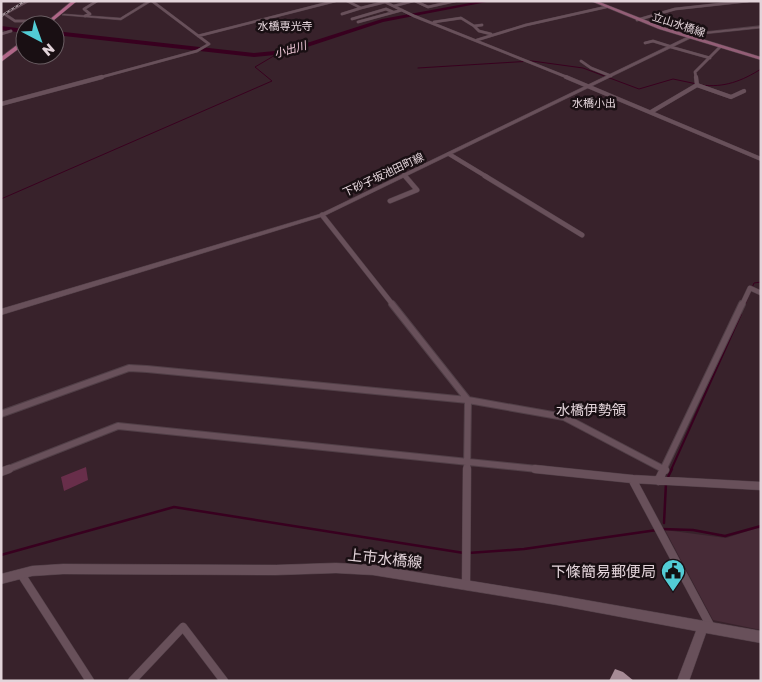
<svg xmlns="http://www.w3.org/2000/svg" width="762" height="682" font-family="'Golos Text','Noto Sans JP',sans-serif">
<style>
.built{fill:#472b37}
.green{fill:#682e4a}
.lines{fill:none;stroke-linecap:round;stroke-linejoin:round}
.stream-far2{stroke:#38001f;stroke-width:1}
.stream-far1{stroke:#38001f;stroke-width:2}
.stream{stroke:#38001f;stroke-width:2.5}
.river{fill:#38001f;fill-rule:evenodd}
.building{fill:#a68b96}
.street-far4-casing{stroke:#513f47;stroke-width:3}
.street-far3-casing{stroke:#513f47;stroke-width:4.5}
.street-far2-casing{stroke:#513f47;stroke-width:5.5}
.street-far1-casing{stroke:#513f47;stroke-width:8}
.street-casing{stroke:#513f47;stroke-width:9}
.secondary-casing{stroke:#513f47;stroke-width:1}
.primary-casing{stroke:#513f47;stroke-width:1}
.highway-casing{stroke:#513f47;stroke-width:1}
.street-far4{stroke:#68505a;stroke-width:2.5}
.street-far3{stroke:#68505a;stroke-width:4}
.street-far2{stroke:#68505a;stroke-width:4.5}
.street-far1{stroke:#68505a;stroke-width:6}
.street{stroke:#68505a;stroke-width:8}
.secondary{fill:#68505a;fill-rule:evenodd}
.primary{fill:#935e76;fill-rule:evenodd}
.highway{fill:#b06788;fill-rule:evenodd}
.rail-casing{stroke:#a29198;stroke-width:2}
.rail{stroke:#190f13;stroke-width:1;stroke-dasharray:2.5;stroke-linecap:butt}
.labels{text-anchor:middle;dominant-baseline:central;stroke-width:5;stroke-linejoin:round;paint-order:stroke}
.far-street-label{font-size:11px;fill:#e3d4da;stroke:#190f13}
.far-neighbourhood-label{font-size:11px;fill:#e3d4da;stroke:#190f13}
.far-water-label{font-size:11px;font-style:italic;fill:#f4cddd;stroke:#190f13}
.neighbourhood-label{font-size:14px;fill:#e3d4da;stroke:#190f13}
.near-street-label{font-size:15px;fill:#e3d4da;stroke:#190f13}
.near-poi-label{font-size:15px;fill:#e3d4da;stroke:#190f13;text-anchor:end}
</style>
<rect width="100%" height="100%" fill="#38222b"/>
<path class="built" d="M757,528l4,1v101l-48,-10 -48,-90 61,8z"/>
<path class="green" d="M86,467l2,13 -24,11 -3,-14z"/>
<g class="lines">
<path class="stream-far2" d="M418,68l114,-7 51,7 56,21 34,-10 24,5
M701,85c23,3 41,-4 60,-16
M1,199l271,-118 -17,-14 22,-13
M745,305l9,-22 7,-1"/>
<path class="stream-far1" d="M671,470l70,-156"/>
<path class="stream" d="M667,479l5,-10
M664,523l2,-40
M661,529l32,1 32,6 36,-10
M468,553l56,-4 133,-19
M1,555l173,-48 290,46"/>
<path class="river" d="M481,1h11l-109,21 -97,32 -32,3 -199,-22v-4l199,22 31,-3 97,-31z
M1,26l24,3v4l-24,-3z"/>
</g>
<path class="building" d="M615,669l8,3 11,9h-25z"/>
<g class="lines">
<g class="street-far4-casing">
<path id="street-far4" d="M383,1l31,15 155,62
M415,1l13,6 27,-6
M394,6l19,-5
M361,8l24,-6
M342,14l19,-6 -14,-7
M6,15l9,6h34
M1,16l27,-15
M85,16l5,-2 -6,-5 13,-8
M352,19l34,-10 7,3
M637,20l38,-11 73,-8
M358,22l44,-12
M434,22l27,-4 13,8
M482,25l-8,1 5,5 12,3
M1,34l10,-3
M198,36l137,-35
M477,40l49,-15 80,-18
M645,43l8,-2 19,6
M671,47l39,11
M581,61l10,7 20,8
M98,78l99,-27 12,-7 -57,-43
M696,78l-1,-6 25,-25"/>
</g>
<g class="street-far3-casing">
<path id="street-far3" d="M566,77l195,82
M696,77l1,8
M697,85l34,12 13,-6
M1,104l101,-27
M651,112l46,-27
M449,154l38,23
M404,175l2,2"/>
</g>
<g class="street-far2-casing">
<path id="street-far2" d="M485,176l97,59
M390,201l27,-11 -12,-14
M322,215l71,90
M742,305l8,-17 11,5"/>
</g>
<g class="street-far1-casing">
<path id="street-far1" d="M392,304l76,96 -1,70
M1,414l128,-46 18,1 321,31 96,17 101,53
M6,470l112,-44 429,44
M663,470l79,-166"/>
</g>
<g class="street-casing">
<path id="street" d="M535,469l97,10 129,7
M663,469l2,1
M1,472l8,-3
M632,479l79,148
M658,481l6,-12
M21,574l69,107
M466,585l1,-116
M132,681l51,-54 41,54"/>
</g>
<g class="secondary-casing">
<path id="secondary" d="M148,1h4l-31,19 -59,-5 2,-1 56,4z
M761,26v2l-57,6 -13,4 -367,178 -323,99v-6l319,-95 369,-178 15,-4z
M336,563l37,2 184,30 204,36v12l-55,-10 -17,48h-12l19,-50 -139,-26 -184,-30 -37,-2 -60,2 -213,-1 -31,2 -31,8v-10l31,-8 31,-2 213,1z"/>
</g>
<g class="primary-casing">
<path id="primary" d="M591,1h6l66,26 98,30v3l-102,-31z"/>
</g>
<g class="highway-casing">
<path id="highway" d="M72,1h5l-29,24h-5z
M25,39v5l-24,18v-5z"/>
</g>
<use href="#street-far4" class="street-far4"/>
<use href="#street-far3" class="street-far3"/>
<use href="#street-far2" class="street-far2"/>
<use href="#street-far1" class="street-far1"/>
<use href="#street" class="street"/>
<use href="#secondary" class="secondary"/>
<use href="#primary" class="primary"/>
<use href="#highway" class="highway"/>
<g class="rail-casing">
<path id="rail" d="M1,16l24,-15"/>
</g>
<use href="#rail" class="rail"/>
</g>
<defs>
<g id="civic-pin" transform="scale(1.25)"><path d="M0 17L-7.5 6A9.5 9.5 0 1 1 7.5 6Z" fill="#52ccd5" stroke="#190f13"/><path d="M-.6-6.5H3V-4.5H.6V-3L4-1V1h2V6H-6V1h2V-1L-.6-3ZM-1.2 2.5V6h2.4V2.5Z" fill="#111"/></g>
</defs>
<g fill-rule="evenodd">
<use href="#civic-pin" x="673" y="571"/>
</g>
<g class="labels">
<g class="far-street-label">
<text transform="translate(679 24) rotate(18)">立山水橋線</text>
<text transform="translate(383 174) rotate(-25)">下砂子坂池田町線</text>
</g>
<g class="far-neighbourhood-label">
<text x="285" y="25">水橋専光寺</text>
<text x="594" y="102">水橋小出</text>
</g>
<g class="far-water-label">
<text transform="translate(290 49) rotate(-16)">小出川</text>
</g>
<g class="neighbourhood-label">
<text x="591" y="409">水橋伊勢領</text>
</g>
<g class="near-street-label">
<text transform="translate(385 558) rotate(6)">上市水橋線</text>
</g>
<g class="near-poi-label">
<text x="656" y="571">下條簡易郵便局</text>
</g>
</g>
<rect width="762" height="682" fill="none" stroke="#e3d4da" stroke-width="5"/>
<g transform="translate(40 40) rotate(139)"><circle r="24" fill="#190f13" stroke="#6a5e63"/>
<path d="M0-4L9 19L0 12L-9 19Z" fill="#52ccd5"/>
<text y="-8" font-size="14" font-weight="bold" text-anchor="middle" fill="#e3d4da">N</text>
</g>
</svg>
